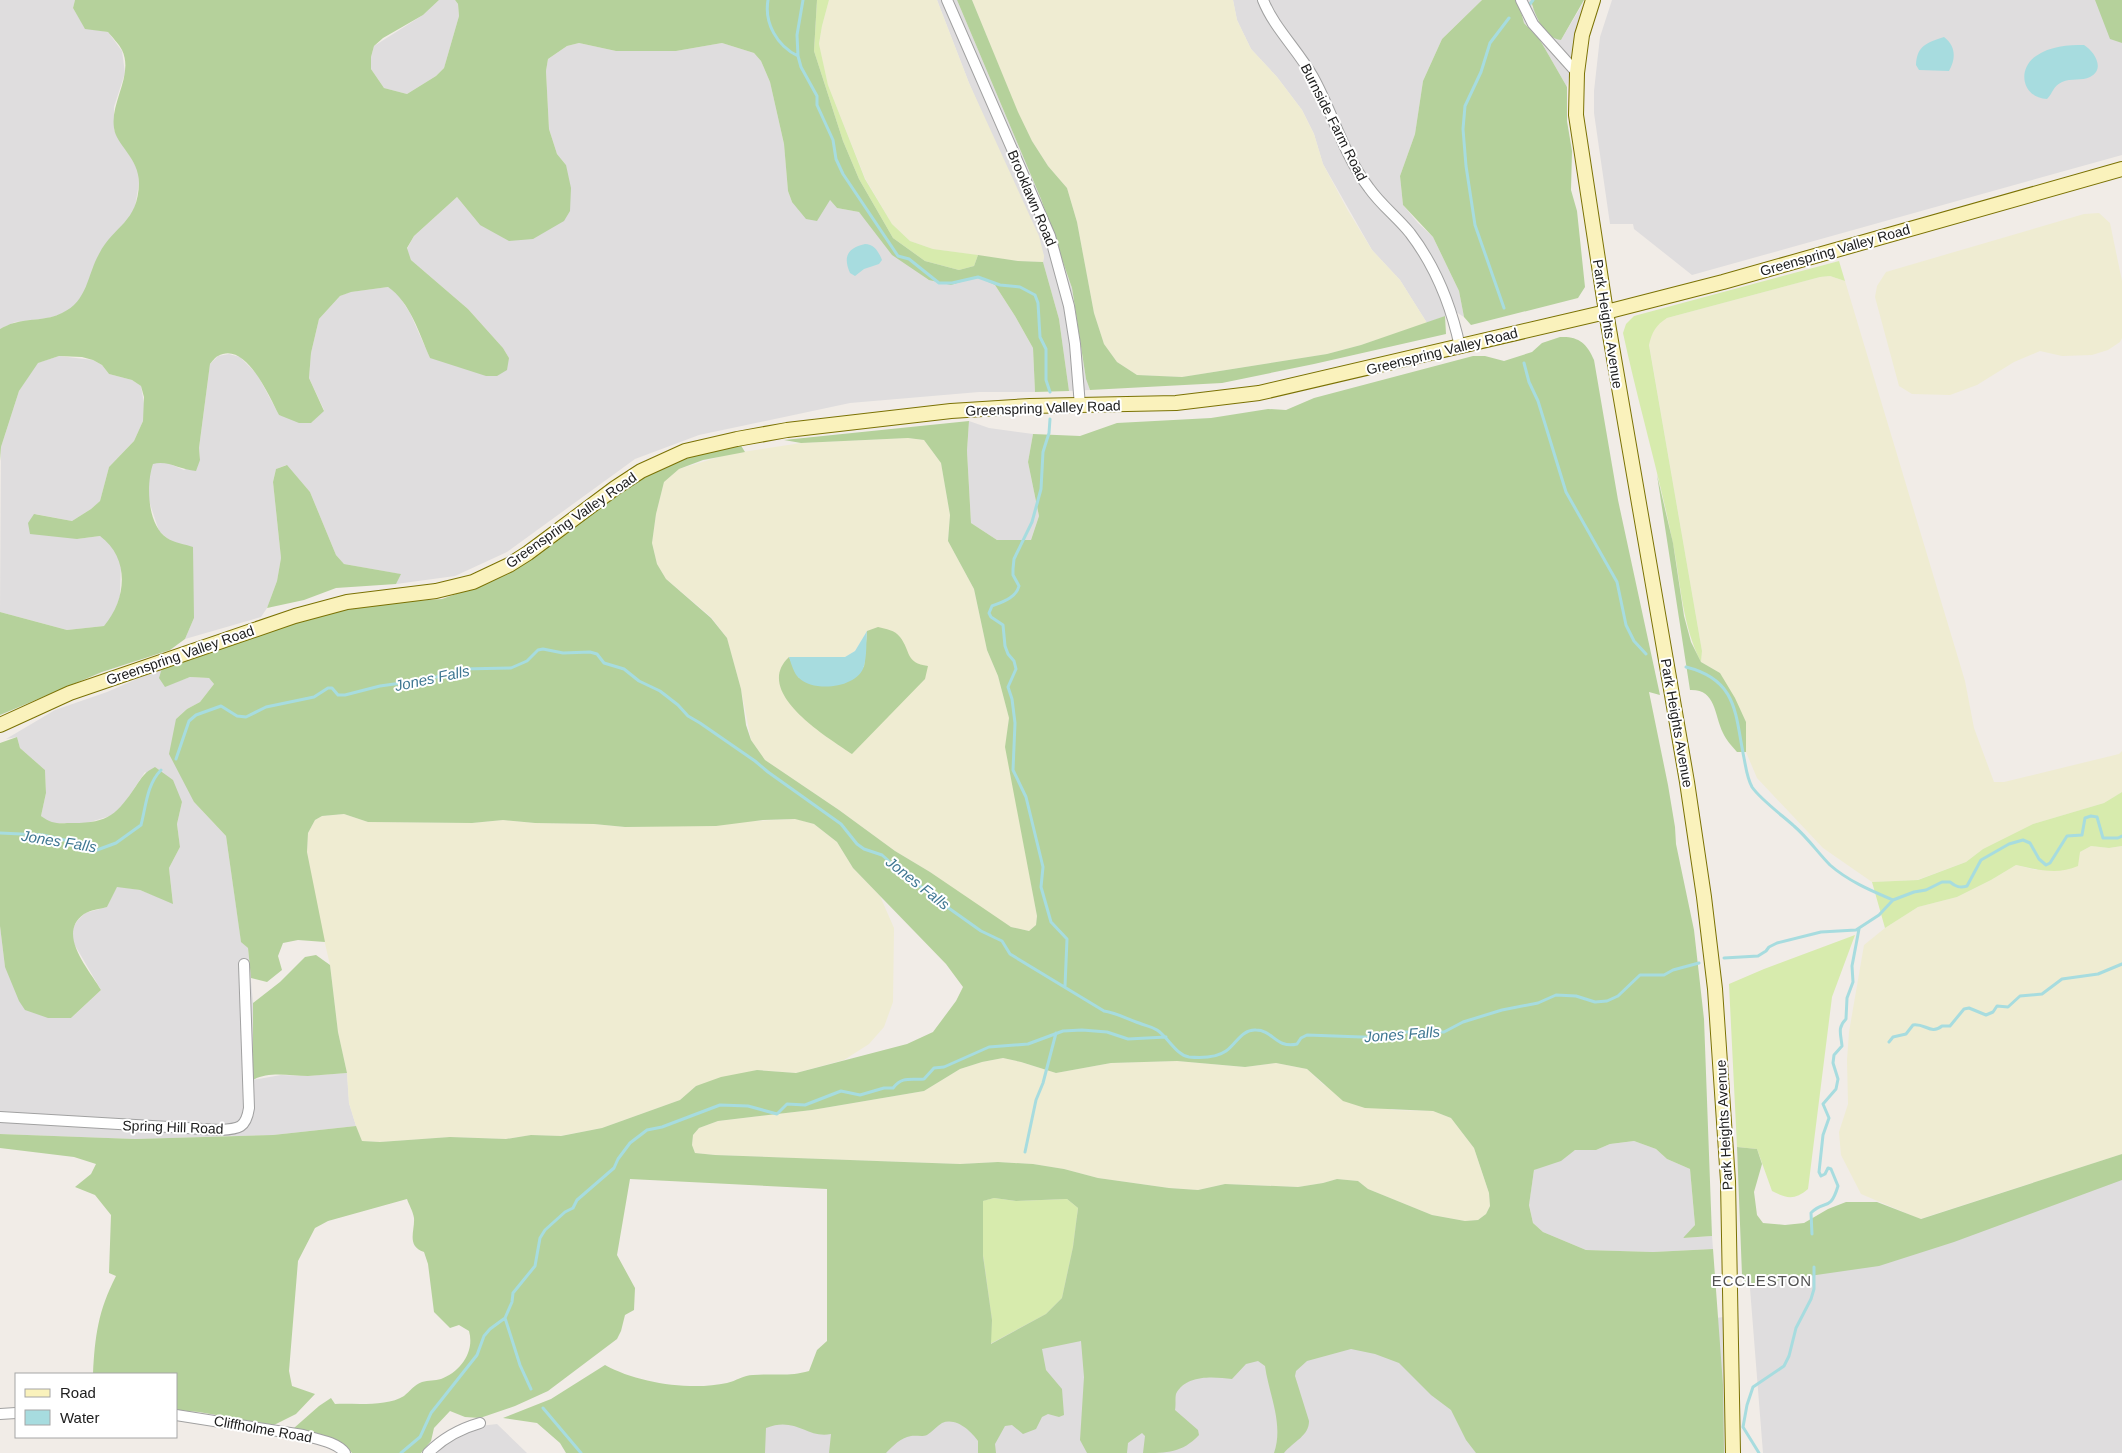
<svg xmlns="http://www.w3.org/2000/svg" width="2122" height="1453" font-family="Helvetica,sans-serif">
<style>
.residential{fill:#dfddde}
.farmland{fill:#efecd2;fill-rule:evenodd}
.grass{fill:#d7ebad}
.forest{fill:#b5d19b;fill-rule:evenodd}
.water{fill:#a7dcdf}
.lines{fill:none;stroke-linecap:round;stroke-linejoin:round}
.stream{stroke:#a7dcdf;stroke-width:3}
.street-casing{stroke:#a1a1a1;stroke-width:12}
.secondary-casing{stroke:#7b7204;stroke-width:16}
.street{stroke:#fff;stroke-width:10}
.secondary{stroke:#faf2bc;stroke-width:14}
.labels{text-anchor:middle;dominant-baseline:central;stroke-width:4;stroke-linejoin:round;paint-order:stroke}
.street-label{font-size:14px;fill:#202020;stroke:#fff}
.water-label{font-size:15px;font-style:italic;fill:#3f7792;stroke:#fff}
.neighbourhood-label{font-size:15px;letter-spacing:1px;fill:#535353;stroke:#fff}
</style>
<rect width="100%" height="100%" fill="#f1ece7"/>
<path class="residential" d="M0,0h75l-2,8 12,20 23,4 14,19 3,22 -11,34v23l19,31 5,10 1,12 -4,24 -5,10 -50,82 -8,9 -10,6 -14,4 -33,4 -15,7z
M439,0h16l3,4 1,12 -15,52 -8,8 -29,18 -23,-6 -13,-19v-12l3,-11 49,-31z
M937,0h20l84,199 31,89 14,91 4,11 -21,1 -10,-72 -16,-57 1,-6 -75,-173z
M1233,0h249l-40,39 -19,42 -8,53 -15,42 3,29 15,18 15,14 26,54 5,26 -8,-5 -29,11 -27,-43 -28,-30 -49,-86 -9,-30 -12,-24 -25,-33 -26,-28 -14,-29z
M1518,0h13l1,7 29,33 24,-40 -18,87 -27,-47 -16,-17z
M1612,0h510v155l-430,120 -58,-46 -1,-5h-23l-16,-111v-22l6,-54z
M579,43l37,8h60l46,-8 32,10 7,8 9,21 14,62 4,47 4,11 38,-2 7,8 22,4 8,9 84,64 26,-8 18,8 20,31 18,32 2,44h-56l-129,11 -151,32 -64,24 -128,93 -52,24 -59,8 4,-10 -56,-10 -8,-9 -26,-63 -24,-27 -10,4 -3,13 8,76 -4,23 -10,27 -6,9 -76,22 9,-21 -26,-79 -9,-8 -11,-33 1,-23 4,-12 10,-2 21,9 16,-10 -1,-12 11,-84 8,-8 11,-2 11,3 17,17 22,41 32,8 13,-13 -15,-32 2,-25 8,-34 21,-23 10,-4 38,-5 9,6 13,20 20,45h79l-6,-10 -35,-39 -57,-49 -4,-11 7,-13 43,-39 23,28 86,-60 -9,-11 -8,-25 -3,-58 2,-12 19,-13z
M59,356l34,4 9,5 7,9 23,6 9,6 4,23 -2,12 -9,20 -25,26 -9,34 -9,8 -19,12 -37,-7 42,25 23,-3 9,6 12,19 -1,35 -8,22 -8,8 -37,4 -67,-18 1,-165 18,-56 18,-28z
M969,421l20,7 44,6 -5,28 11,54 -8,24h-34l-26,-17 -4,-72z
M162,668l3,18 25,-9 19,1 5,6 -14,18 -13,7 -11,10 18,83 32,34 15,105 7,7 5,55v77l28,-5 25,1 41,-3 2,30 7,23 -83,9 -138,4 -135,-5v-208l5,41 66,51 30,-28 -28,-48 -2,-10 6,-11 8,-8 22,-6 10,-21 23,4 33,13 -4,-35 11,-21 -3,-23 5,-22 -37,-30 -25,38 -10,6 -23,7h-37l-9,-7 5,-23 -1,-23 -25,-22 -3,-11 -11,2 49,-29 52,-18z
M1634,1141l22,8 11,10 23,10 5,56 -11,13 28,-2 1,13 -60,3 -67,-2 -43,-18 -10,-9 -4,-19 5,-34 41,-20h21l14,-6z
M2122,1172v281h-359l-15,-190z
M827,1204l482,27 389,89 26,-3 3,136h-1135l246,-59z
M497,1424l30,29h-95l13,-13 35,-14z"/>
<path class="farmland" d="M829,0h108l32,83 70,153 5,20 -1,6 -25,-1 -85,-12 -23,-8 -18,-17 -27,-46 -37,-93 -9,-40 3,-19z
M972,0h261l4,20 14,29 26,28 25,33 12,24 9,30 24,45 25,41 28,30 27,43 -66,22 -34,9 -145,23 -45,-2 -20,-13 -13,-18 -10,-31 -17,-91 -10,-34 -19,-22 -16,-25 -14,-28z
M2099,213l11,10 12,58v57l-2,4 -12,8 -16,5 -30,1 -22,-5 -26,11 -37,23 -27,10 -38,-1 -13,-8 -24,-89 2,-11 9,-14 198,-58z
M1830,276l15,5 120,400 9,47 20,54h10l115,-28 3,-3v41l-18,11 -71,21 -50,25 -17,13 -49,18 -45,2 -49,-34 -66,-70 -11,-26v-30l-26,-49 -19,-11 1,-11 -53,-307 3,-11 7,-10 8,-5 153,-41z
M908,438l16,2 17,23 9,52 -2,26 26,48 13,61 11,26 11,42 -3,29 31,169 -1,9 -7,6 -18,-4 -34,-21 -47,-34 -35,-21 -56,-41 -74,-50 -14,-20 -10,-51 -14,-51 -16,-21 -45,-38 -9,-15 -5,-21 4,-29 8,-32 15,-13 50,-15 72,-11zM867,631l32,5 10,21 8,8 11,1 -139,-9h56l10,-6z
M344,814l24,8 104,1 31,-3 32,3 59,1 31,3 171,-8 18,5 23,18 16,26 27,28 14,32 -1,74 -9,25 -15,17 -25,16 -48,13 -39,-3 -61,16 -16,14 -78,28 -42,8 -29,-1 -25,4 -56,-2 -70,5 -18,-1 -6,-15 -7,-23 -2,-30 -9,-41 -8,-67 -10,-43 -13,-70 1,-19 7,-13 7,-4z
M2091,846l18,2 13,-2v308l-202,65 -59,-25 -20,-39 -2,-23 9,-28 -1,-44 2,-28 15,-87 21,-17 33,-21 39,-10 34,-17 25,-15 20,5 44,-18z
M1003,1058l18,4 35,11 55,-10 66,-2 68,6 31,-4 31,6 17,16 68,25 41,1 18,7 23,30 15,45 1,13 -4,8 -8,6 -13,1 -33,-6 -64,-26 -10,-8 -21,-2 -14,4 -25,4 -73,-3 -27,6 -29,-2 -71,-10 -34,-9 -31,-5 -35,-2 -38,2 -56,-2 -189,-7 -20,-2 -3,-8 1,-10 6,-7 19,-7 94,-11 112,-19 36,-22 22,-7z"/>
<path class="grass" d="M817,0h12l-7,26 -3,18 9,41 37,94 27,45 18,17 23,8 45,6 -4,11 -15,4 -34,-9 -32,-23 -34,-59 -16,-38 -29,-90z
M1839,261l6,20 -15,-5 -10,1 -153,41c-11,7 -15,14 -18,27l53,306 -1,11c-19,-37 -20,-78 -28,-118 -14,-71 -35,-141 -50,-211l3,-9 8,-8z
M2122,792v54l-13,2 -18,-2 -11,6 -2,14c-20,9 -40,4 -62,-1l-25,15 -34,17 -39,10 -33,21 -13,-46 46,-2 48,-18 17,-13 50,-25 71,-21z
M1855,935l-23,62 -24,192c-13,11 -21,10 -36,2l-15,-42 -20,-2 -8,-163 35,-15z
M994,1198l22,3 51,-2 11,9 -5,39 -11,51 -16,16 -56,30 2,-24 -9,-65 -1,-54z"/>
<path class="forest" d="M75,0h364l-16,15 -40,23 -9,8 -3,11v12l13,19 23,6 29,-18 8,-8 15,-52 -1,-12 -3,-4h362l-3,51 29,90 16,38 34,59 32,23 34,9 15,-4 4,-11 40,6 25,1 16,57 10,72 -34,1 -2,-44 -18,-32 -20,-31 -18,-8 -26,8 -22,-5 -37,-25 -33,-43 -22,-4 -7,-8 -13,21 -11,-2 -14,-17 -4,-11 -4,-47 -14,-62 -9,-21 -7,-8 -32,-10 -46,8h-60l-37,-8 -12,3 -19,13 -2,12 3,58 8,25 9,11 5,23 -1,23 -6,10 -31,18 -24,2 -29,-16 -23,-28 -43,39 -7,12 4,12 57,49 35,39 6,10 -2,12 -10,6h-11l-56,-18c-11,-25 -20,-56 -42,-71l-37,5 -11,4 -21,23 -8,34 -2,25 15,33 -13,12h-12l-20,-8c-9,-17 -33,-75 -61,-59 -3,1 -6,6 -8,8l-11,84 1,12 -4,11c-16,-1 -28,-11 -43,-7 -7,20 -6,61 14,74 7,5 18,6 26,9l1,71 -9,21 -15,11 -68,22 -102,43v-103l67,18 37,-4c23,-27 26,-68 -4,-90l-23,3 -47,-5 -2,-11 6,-9 38,7 19,-12 9,-8 9,-34 25,-26 9,-20 1,-24 -3,-11 -9,-6 -23,-6 -7,-9 -9,-5 -11,-3 -23,-1 -21,7 -19,28 -18,56 -1,14v-132c4,-2 9,-5 14,-6 16,-5 33,-2 48,-10 26,-12 25,-38 37,-59 15,-29 39,-31 40,-71 0,-25 -23,-38 -25,-55 -4,-26 20,-53 8,-78 -3,-6 -10,-13 -14,-18l-23,-3 -12,-21z
M957,0h15l46,112 14,29 16,25 19,22 10,34 17,91 10,31 13,18 20,13 45,2 145,-23 34,-9 84,-29 1,18 -132,30 -92,19 -132,7 -4,-11 -14,-91 -31,-89z
M1482,0h36l6,23 16,17 27,47v34l5,30 -1,39 6,21 8,76 -7,11 -107,27 -7,-8 -5,-26 -26,-54 -30,-32 -3,-29 15,-42 8,-53 19,-42z
M1531,0h53l-23,40c-16,-1 -27,-26 -30,-40z
M2095,0h27v43l-12,-4z
M1560,337c18,-1 27,6 34,23l24,140 42,195 -11,-3 19,93 7,42 1,17 18,86 10,89 8,217 -29,2 12,-13 -5,-56 -23,-10 -11,-10 -22,-8 -24,3 -14,6h-21l-14,11 -27,9 -5,35 4,18 10,9 43,18 67,2 60,-3 10,136 1,68h-248l-10,-13 -15,-30 -20,-15 -32,-32 -24,-9 -24,-5 -44,12 -11,10 -1,5 14,45c0,15 -15,20 -25,32h-10c10,-29 -5,-58 -9,-87l-7,-5 -12,3 -14,15c-18,-2 -46,-5 -56,15 -1,4 0,11 -1,16l23,20 1,5c-17,18 -32,18 -56,18l2,-17 -3,-3 -14,10 -1,10h-40l-7,-13 4,-63 -3,-36 -39,8 4,21 16,19 2,26 -5,2 -11,-3 -6,3 -6,12 -13,5 -11,-9 -7,1 -10,18 1,9h-18v-12c-7,-10 -22,-24 -36,-18 -5,3 -10,9 -15,12 -5,2 -11,0 -16,1 -11,2 -17,9 -25,17h-57l2,-19c-24,5 -35,-18 -65,-6l-1,25h-199l-6,-10 -23,-20 -34,-5 48,-19 54,-34c32,18 86,26 122,18 9,-2 17,-8 26,-8 21,-2 35,2 56,-4l8,-21 10,-9v-152l-197,-10 -13,76 18,33 -1,22 -9,5 -4,16 -4,8 -69,52 -33,15 -35,12 -15,-1 -15,-6 -16,17 -3,13 -10,12h-69c-11,-16 -40,-20 -58,-25l25,-22 12,-8 4,6c20,-1 52,3 69,-8 6,-5 10,-11 18,-14 6,-2 13,-1 19,-3 19,-7 34,-27 28,-48l-10,-6 -9,3 -16,-16 -6,-48 -4,-12c-18,-6 -9,-21 -10,-34 -1,-7 -5,-13 -7,-19l-79,22 -13,7 -17,33 -9,110 3,15 23,8 -19,20 -22,11 -75,-13 -23,-2v-36h-83c2,-38 5,-63 23,-98l-7,-3 2,-58 -16,-20 -20,-8 16,-13 5,-10 -22,-7 -74,-9v-14l135,5 138,-4 83,-9 6,15 18,1 70,-5 56,2 25,-4 30,1 41,-8 78,-28 16,-14 25,-9 36,-7 39,3 111,-29 26,-12 23,-31 7,-14 -17,-23 -93,-96 -16,-26 -23,-18 -19,-5 -32,1 -47,6 -91,1 -31,-3 -59,-1 -32,-3 -31,3 -104,-1 -24,-8 -22,2 -7,4 -7,13 -1,19 18,90 -27,-2 -15,3 -5,13 4,14 -15,12 -16,-4 -3,-30 -7,-6 -15,-106 -32,-34 -25,-48 7,-35 11,-10 13,-7 14,-18 -5,-6 -19,-1 -25,10 -6,-9 3,-10 135,-45 48,-13 54,-8 43,-3 48,-17 51,-30 53,-44 61,-38 39,-15 46,-11 5,8 -42,8 -24,9 -15,13 -8,32 -4,29 5,21 9,15 45,39 16,20 14,51 5,36 5,15 14,20 74,50 56,41 35,21 81,55 18,4 7,-6 1,-9 -32,-169 4,-29 -11,-42 -11,-26 -13,-61 -26,-48 2,-26 -9,-52 -17,-23 -16,-2 -107,5 -17,-3 185,-19 -2,30 4,72 26,17h34l8,-24 -11,-54 5,-28 47,2 37,-13 94,-5 57,-9 18,1 28,-12 159,-42h12l19,5 28,-9 10,-9zM1003,1058l18,4 35,11 55,-10 66,-2 68,6 31,-4 31,6 36,32 22,7 68,3 18,7 23,30 15,45 1,13 -4,8 -8,6 -13,1 -33,-6 -64,-26 -10,-8 -21,-2 -14,4 -25,4 -73,-3 -27,6 -29,-2 -71,-10 -34,-9 -31,-5 -35,-2 -38,2 -56,-2 -189,-7 -20,-2 -3,-8 1,-10 6,-7 19,-7 94,-11 112,-19 36,-22 22,-7zM994,1198l22,3 51,-2 11,9 -5,39 -11,51 -16,16 -55,30 1,-24 -9,-64v-55z
M287,465l23,27 26,63 8,9 57,10 -5,10 -60,4 -32,12 -37,8 10,-27 4,-23 -8,-76 3,-13z
M1657,475l16,68 11,73 7,26 10,20 19,11 15,25 11,24v30h-9c-5,-6 -11,-12 -14,-19 -9,-19 -7,-44 -33,-43z
M878,627c8,2 17,3 22,10 11,14 5,26 28,29l-3,13 -73,75c-25,-17 -100,-62 -63,-97l10,21 65,-11 3,-36z
M17,737l3,11 25,22 1,23 -5,23c12,9 18,7 32,7 36,0 44,-9 63,-37 6,-9 9,-14 19,-19l18,13 9,22 -5,22 3,23 -11,21 4,36 -33,-14 -23,-3 -10,20c-7,2 -17,3 -23,7 -28,20 5,55 17,76l-30,28h-23l-23,-8 -6,-9 -14,-34 -5,-41v-183z
M316,955l14,10 8,67 9,41c-13,1 -26,2 -39,3 -18,0 -39,-5 -55,4v-77l27,-21 25,-25z
M1737,1147l20,2 5,15 -8,28 3,23 6,8 22,2 19,-2 24,-14 18,-7h31l44,17 201,-65v26l-168,62 -75,24 -133,19 -4,-10z"/>
<path class="water" d="M1944,37c12,9 12,22 5,34l-30,-1 -3,-5c1,-20 11,-22 28,-28z
M2084,45c10,6 22,24 6,32 -8,4 -19,1 -28,5 -9,4 -9,11 -15,17 -24,-1 -31,-29 -11,-43 14,-10 32,-11 48,-11z
M865,244c9,0 14,8 17,16l-3,4 -15,5 -9,7 -5,-3c-7,-16 -3,-25 15,-29z
M867,631c-1,11 0,25 -3,35 -6,22 -50,27 -65,12 -5,-4 -8,-15 -10,-21h56l10,-6z"/>
<g class="lines">
<path class="stream" d="M768,0c-4,23 9,46 30,56l3,11 16,29v9l16,35 3,19 7,15 55,82 11,3 30,24h13l26,-6 22,8 20,2 15,8 3,8 2,34 6,12v31l4,12
M1530,4l3,-4
M798,56l-1,-21 6,-35
M1504,308l-29,-83 -9,-59 -3,-37 2,-23 16,-34 9,-29 19,-25
M1524,363l5,19 9,19 28,91 51,90 9,43 8,16 12,13
M1050,419l-1,14 -6,19 -2,37 -9,33 -18,37 -1,10v6l6,11c-3,12 -17,16 -27,20l-3,7 2,4 12,8 2,21 3,8 6,7 2,8 -8,18 4,12 3,24 -2,47 13,27 17,70 -2,20 10,35 16,17 -2,47
M1686,667c52,13 49,47 58,91 2,10 3,20 8,29 8,12 31,29 42,39 14,12 24,27 36,39 18,16 42,26 63,35
M176,759l13,-38 7,-6 25,-9 16,10 9,1 20,-10 48,-10 14,-9h4l6,7h7l35,-9 50,-7 32,-10 49,-1 16,-7 11,-11 5,-1 20,4 27,-1 7,2 7,9 20,6 15,12 21,10 18,14 10,11 12,7 55,38 13,11 73,52 16,20 7,5 18,6 18,16 50,38 31,22 21,10 8,13 94,57c13,2 23,8 35,12 7,3 12,3 18,7 11,7 19,25 32,27 11,1 27,1 37,-6 10,-7 16,-22 30,-21 17,0 20,19 41,14l4,-6 6,-3 82,3 17,-6h38l19,-10 39,-12 36,-7 18,-8 20,1 19,6 12,-1 11,-5 22,-21h24l9,-5 26,-7
M0,833l43,2 30,7 16,7 8,1 19,-7 25,-18c5,-19 6,-41 20,-55
M1724,958l34,-2 8,-5 3,-4 8,-4 44,-11 35,-2 23,-15 14,-15 21,-8 12,-2 16,-8h8c6,5 10,6 17,4l14,-26 28,-16 14,-4 7,3 9,16 7,6 4,-2 17,-27 15,-1 3,-17 6,-2 6,1 6,21h15l4,-2
M1889,1042l4,-5 13,-3 7,-9c12,-2 18,10 29,1h8l14,-17 5,-1 17,7 7,-3 4,-6 11,1 12,-11 22,-2 20,-15 36,-5 24,-10
M1025,1152l11,-52 7,-17 13,-50
M1812,1234l-1,-21c13,-14 19,0 27,-27l-7,-17 -3,-1 -3,6 -4,2 -2,-4 4,-37 6,-17 -6,-14 13,-15 2,-10 -5,-16 1,-8 8,-9c-1,-12 -5,-18 4,-27l1,-21 6,-16 -1,-16 7,-37
M505,1318l15,47 11,24
M543,1408l38,45
M401,1453l19,-16 11,-24 46,-58 7,-19 6,-7 15,-11 7,-16 1,-9 22,-27 5,-28 5,-8 20,-18 8,-4 4,-8 37,-32 4,-9 12,-16 17,-13 15,-3 58,-22 28,1 29,8 10,-10 18,1 36,-14 19,4 24,-7h9c9,-12 18,-8 31,-9l10,-11 10,-1 45,-20 39,-3 35,-13 19,-1 25,2 21,7 38,-2
M1759,1453l-16,-26 4,-22 6,-18 31,-21 5,-10 7,-28 15,-29 3,-10v-22"/>
<g class="street-casing">
<path id="street" d="M947,0l103,236 19,70 6,38 5,62
M1263,0c11,28 35,50 50,77 20,36 30,77 56,111 12,17 28,29 41,45 26,34 41,72 50,114
M1521,0l12,24 44,49
M0,1117l220,13c19,-1 26,-2 29,-22l-5,-144
M0,1414l16,-1
M176,1415l127,20c13,4 34,7 42,18
M428,1453c15,-15 31,-24 52,-30"/>
</g>
<g class="secondary-casing">
<path id="secondary" d="M1593,0l-11,35 -5,38 -1,42 30,197 81,470 17,115 11,92 13,192 5,272
M0,725l70,-32 225,-77 52,-14 89,-11 37,-9 36,-17 19,-12 87,-65 26,-17 44,-20 52,-12 50,-9 164,-19 79,-5 146,-3 83,-10 347,-81 117,-30 399,-113"/>
</g>
<use href="#street" class="street"/>
<use href="#secondary" class="secondary"/>
</g>
<g class="labels">
<g class="street-label">
<text transform="translate(1334 122) rotate(63)">Burnside Farm Road</text>
<text transform="translate(1032 198) rotate(67)">Brooklawn Road</text>
<text transform="translate(1835 250) rotate(-16)">Greenspring Valley Road</text>
<text transform="translate(1608 324) rotate(81)">Park Heights Avenue</text>
<text transform="translate(1442 351) rotate(-14)">Greenspring Valley Road</text>
<text transform="translate(1043 408) rotate(-2)">Greenspring Valley Road</text>
<text transform="translate(571 520) rotate(-35)">Greenspring Valley Road</text>
<text transform="translate(180 655) rotate(-19)">Greenspring Valley Road</text>
<text transform="translate(1677 723) rotate(80)">Park Heights Avenue</text>
<text transform="translate(1724 1125) rotate(-93)">Park Heights Avenue</text>
<text transform="translate(173 1127) rotate(2)">Spring Hill Road</text>
<text transform="translate(263 1429) rotate(10)">Cliffholme Road</text>
</g>
<g class="water-label">
<text transform="translate(432 678) rotate(-12)">Jones Falls</text>
<text transform="translate(59 841) rotate(9)">Jones Falls</text>
<text transform="translate(918 883) rotate(38)">Jones Falls</text>
<text transform="translate(1402 1034) rotate(-4)">Jones Falls</text>
</g>
<g class="neighbourhood-label">
<text x="1762" y="1280">ECCLESTON</text>
</g>
</g>
<rect x="15" y="1373" width="162" height="65" fill="#ffffff" stroke="#a6a6a6"/>
<rect x="25" y="1389" width="25" height="8" fill="#faf2bc" stroke="#a6a6a6"/>
<text x="60" y="1398" font-size="15" fill="#202020">Road</text>
<rect x="25" y="1410" width="25" height="15" fill="#a7dcdf" stroke="#a6a6a6"/>
<text x="60" y="1423" font-size="15" fill="#202020">Water</text>
</svg>
